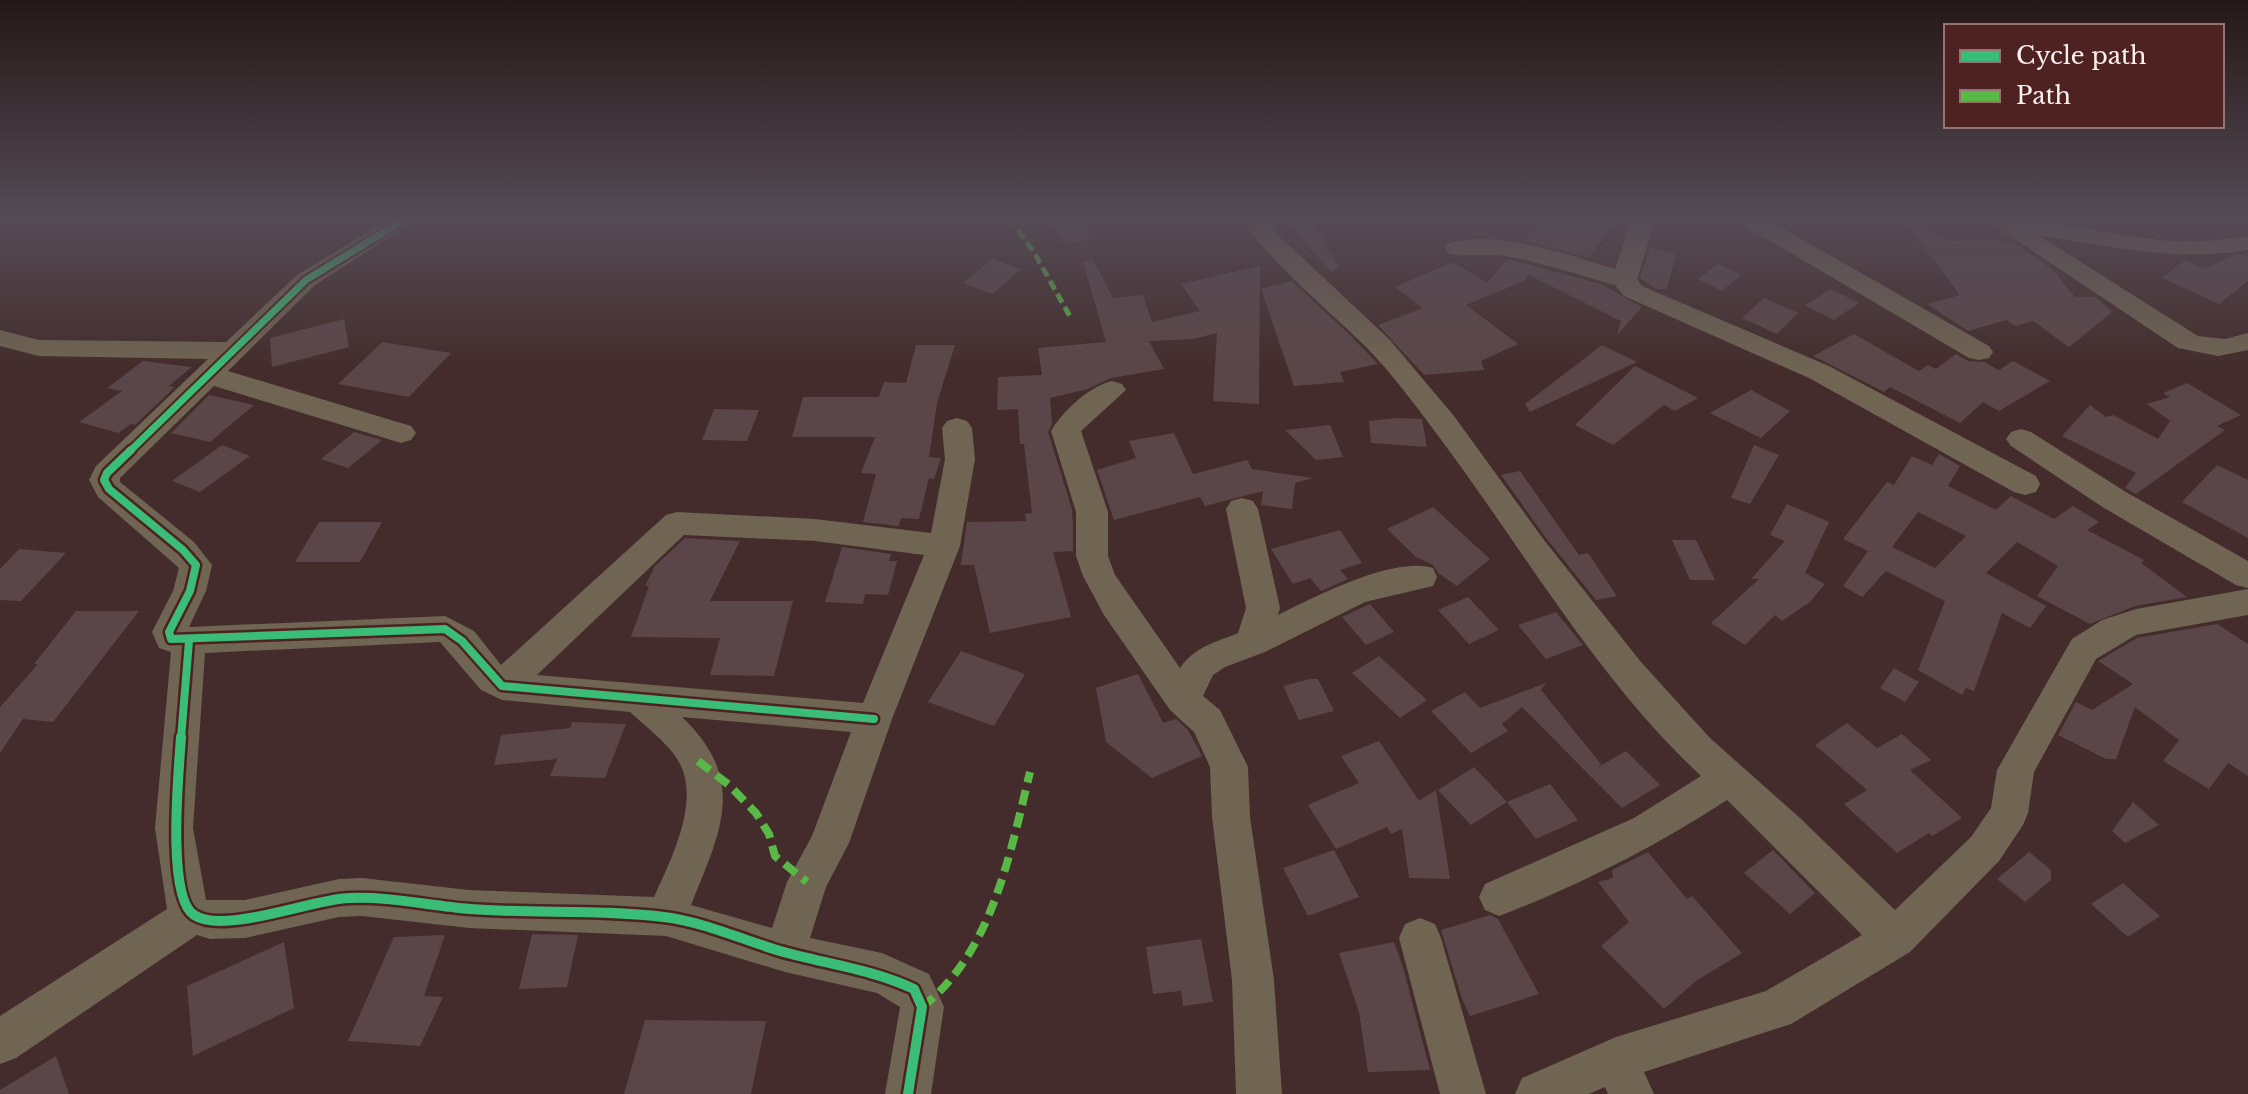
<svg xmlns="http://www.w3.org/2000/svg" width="2248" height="1094" font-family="'Libre Baskerville',serif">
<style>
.building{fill:#5a4648;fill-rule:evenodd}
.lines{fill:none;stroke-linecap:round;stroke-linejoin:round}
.street{fill:#706452;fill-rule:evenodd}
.quiet-far1{stroke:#58b947;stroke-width:5;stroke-dasharray:10 5;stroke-linecap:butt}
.quiet{stroke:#58b947;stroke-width:8;stroke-dasharray:15 8;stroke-linecap:butt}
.cycleway-far2-casing{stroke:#4d2221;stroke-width:11}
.cycleway-far1-casing{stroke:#4d2221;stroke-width:13}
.cycleway-casing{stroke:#4d2221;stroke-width:15}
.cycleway-far2{stroke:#3abd76;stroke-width:7}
.cycleway-far1{stroke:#3abd76;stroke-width:8}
.cycleway{stroke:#3abd76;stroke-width:10}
</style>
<rect width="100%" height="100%" fill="#432c2b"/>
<path class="building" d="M1047,218h40l12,19 -35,7z
M1281,218h30l28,49 -7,5z
M1548,218h70l-28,40 -66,-17 17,-20z
M1902,218h7l40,23 48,-2 3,4h14l38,26 23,28h21l16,15 -43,35 -36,-26 -17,5 -10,-6 -38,11 -41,-27 33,-9z
M1650,248l26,6 -9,35h-11l-16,-11z
M2248,253v28l-29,23 -57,-26 23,-18 19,8 31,-13z
M992,259l29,10 -29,25 -29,-11z
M1093,259l20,39 30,-3 9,27 48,-11 -19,-27 79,-18 -1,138 -46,-3 4,-68 -24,6 -44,2 15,28 -53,9 -23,11 -38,9 2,26 -4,8 24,77 1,17v25l-20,1 18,65 -81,16 -16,-68h-13l6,-43 59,-1 -1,-7 7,-1 -8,-69h-4l-2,-35 -21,1 1,-33 44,-2 -4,-27 68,-6 -23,-80z
M1507,259l94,25 41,23 -25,28 4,-14 -92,-46 -5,6 -58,24 52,39 -37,17 3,9 -60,5 -46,-50 45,-17 -28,-21 58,-25 34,21z
M1718,264l23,11 -19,16 -24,-12z
M1292,281l58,54 28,29 -38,8 4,10 -50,4 -33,-97z
M1831,289l28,14 -25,17 -29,-15z
M1764,298l34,15 -21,21 -35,-16z
M344,319l5,28 -77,20 -2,-29z
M1854,334l65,37 9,-6 8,4 20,-15 12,7 16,1 15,8 14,-9 37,20 -51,30 -16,-9 -23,21 -70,-36 -6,5 -71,-36z
M382,342l69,11 -42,44 -71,-13z
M916,345h39l-18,58 -8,54 12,1 -7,21 -5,-1 -10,41 -18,-1 -2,8 -36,-4 13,-48 -15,-1 14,-36h-83l11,-40h76l5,-15 22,1z
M1602,345l35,17 -107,50 -5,-8z
M143,361l49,6 -23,19 6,1 -40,38 -4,-1 -13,9 -39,-11 43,-31 -15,-3z
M1635,366l63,32 -23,13 -11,-6 -51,40 -38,-20z
M2187,383l54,32 -24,11 8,4 -89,64 -11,-6 11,-15 -74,-37 28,-31 16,12 7,-2 45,24 12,-18 -23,-17 23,-7 -7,-4z
M1751,390l39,21 -29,27 -51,-25z
M209,395l45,10 -44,37 -39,-9z
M714,409l45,1 -12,31 -45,-1z
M1396,418l26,1 5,28 -56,-4 -2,-22z
M1330,425l13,32 -27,3 -31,-30z
M354,432l28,8 -34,28 -27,-9z
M1174,433l19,41 54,-14 5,9 61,9 -18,5 -3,26 -31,-4 2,-14 -58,15 -5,-9 -86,23 -17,-50 39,-12 -7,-17z
M222,445l28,11 -50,36 -28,-11z
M1754,445l25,10 -29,49 -19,-6z
M1939,454l21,12 -12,20 48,24 15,-14 43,23 19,-13 26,16 -12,8 57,30 -3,3 46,34 -52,9 -45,18 -53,-28 21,-30 -41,-24 -31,31 60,33 -16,22 -28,-15 -28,78 -8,-3 -4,7 -44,-25 27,-69 -59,-30 -24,26 -19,-11 25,-35 -25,-12 44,-57 7,3 18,-29 20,9zM1918,512l48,24 -31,32 -43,-21z
M2217,465l31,15v58l-66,-36z
M1520,471l59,84 9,-2 29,43 -21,4 -50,-62 -45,-63z
M1787,504l42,18 -24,51 20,11 -15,18 -28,19 -7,-6 -30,30 -34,-22 48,-44h-8l34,-38 -15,-6z
M1433,507l57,52 -33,27 -19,-13 -5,-8 -17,-8 -29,-28z
M319,522h63l-22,40h-65z
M1340,530l22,33 -22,7 8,9 -27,12 -11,-13 -17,6 -22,-35z
M685,538l55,3 -30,60h83l-19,75 -64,-1 10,-37 -89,-1 18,-51h-4l10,-20z
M1672,540h24l19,40h-25z
M842,547l49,7 -2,7h8l-9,34 -23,-1 -2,10 -38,-2z
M19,549l47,4 -45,48 -21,-1v-31z
M1468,597l31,33 -30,14 -31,-34z
M1370,604l24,28 -28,13 -24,-28z
M76,611h63l-86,111 -30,-3 -23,34v-46l38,-43h-4z
M1556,612l27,33 -37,14 -28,-34z
M2217,624l31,20v132l-20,-13 -19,26 -46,-28 16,-21 -44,-33 -19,52h-10l-48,-24 18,-33 16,8 41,-26 -35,-23 39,-23z
M961,651l64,23 -31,52 -66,-24z
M1379,656l48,44 -27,18 -48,-45z
M1894,668l25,14 -14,20 -25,-14z
M1138,674l25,49 13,-4 12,11 14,26 -50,22 -46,-36 -10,-54z
M1310,679h8l16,32 -35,9 -16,-34z
M1546,683l-5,7 60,74 -3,3 28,-16 34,34 -38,23 -100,-101 -20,17 6,7 -37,22 -40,-42 34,-19 15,16z
M572,722l54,2 -21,54 -55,-2 7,-17 -63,6 7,-30 69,-7z
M1847,723l30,25 25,-14 29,26 -21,10 52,48 -30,18 -3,-3 -32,20 -53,-49 23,-14 -52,-45z
M1379,741l40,60 17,-11 14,89 -41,-1 -7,-49 -11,5 -4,-7 -51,22 -28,-44 51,-22 -18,-27z
M1474,767l33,35 -36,23 -33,-35z
M1550,784l28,36 -42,19 -29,-37z
M2133,802l26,23 -34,18 -13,-12z
M1334,850l25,47 -51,19 -25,-48z
M1773,850l42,43 -25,21 -46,-41z
M1648,852l39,47 5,-3 50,57 -46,28 -32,28 -63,-63 28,-24 -31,-40 15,-4 -1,-8z
M2029,852l22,18v10l-26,22 -28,-23z
M2123,883l37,33 -32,21 -37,-33z
M1490,915l8,4 41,75 -69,22 -8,-17 -21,-69z
M532,934l46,1 -11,52 -48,2z
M445,935l-21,61 19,1 -23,49 -72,-5 46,-104z
M1201,939l12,63 -30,4 -2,-15 -28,3 -7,-47z
M284,942l10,66 -101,48 -6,-70z
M1394,942l9,25 27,103 -62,2 -9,-60 -20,-59z
M645,1020l121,1 -15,73h-127z
M56,1056l13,38h-69v-4z"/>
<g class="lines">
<path class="street" d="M391,218h28l-104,67 -87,86 183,55 5,7 -5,7 -10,3 -187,-57 -94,92v4l74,60 18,23 -6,26 -17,36 256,-11 29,15 27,34 165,-150 11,-3 138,7 116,14 14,-74 -3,-31 5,-7 10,-3 10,3 5,7 3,31 -15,87 -68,173 -43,124 -23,44 -16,51 72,15 47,21 15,33 -13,87h-46l15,-87 -23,-14 -92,-21 -119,-36 -197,-8 -107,-12 -23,1 -94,21 -35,1 -13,-4 -181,123 -16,6v-48l167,-107 -12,-81 16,-176 -12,-4 -7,-16 21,-41 6,-23 -81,-71 -9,-17 7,-14 112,-107 -169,-3 -39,-10v-16l39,10 187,2 71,-67zM684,535l131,6 109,14 -61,148 -326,-28zM440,642l41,48 21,10 128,12c16,15 42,34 51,54 18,40 -11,95 -27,131l-185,-7 -107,-12 -23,1 -94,21h-39l-13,-72 12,-175zM682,717l169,15 -39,104 -25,46 -15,46 -81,-23c30,-74 57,-125 -9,-188z
M1241,218h24l11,15 114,107 64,76 90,124 97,122 69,76 90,80 95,92 76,-73 20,-29 6,-38 75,-131 30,-19 34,-11 112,-20v26l-112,20 -40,24 -62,113 -6,41 -5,12 -24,36 -89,91 -119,72 -147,48 10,22h-46l-3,-7 -16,7h-74l7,-16 94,-41 150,-46 96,-56 -135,-135c-72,47 -147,85 -228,116l-14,-6 -6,-13 6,-13 149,-66 67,-42c-107,-100 -180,-231 -268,-347 -20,-27 -42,-56 -65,-80 -43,-43 -93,-81 -127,-131z
M1632,218h24l-19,61 5,7 187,80 207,110 4,8 -4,8 -11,3 -11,-3 -205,-114 -185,-82 -9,-11c-37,-10 -73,-23 -110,-29 -19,-3 -39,2 -57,-3l-3,-5 3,-5c54,-14 115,11 167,26z
M1736,218h29l224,128 4,6 -4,6 -10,2 -10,-2 -229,-135z
M1983,218c64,-3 127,19 191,23 25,1 49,-1 74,-5v14c-71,12 -140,-4 -210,-15l160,101 27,3 23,-6v17l-30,6 -40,-8z
M1112,381l10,3 4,6 -45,41 27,81v44l7,19 65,93c14,-21 36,-26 58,-35l8,-25 -20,-99 5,-8 11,-3 11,3 5,8 22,99 -2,7c37,-18 114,-59 155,-47l4,9 -4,9 -68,16 -100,50 -40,15 -12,8 -10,21 17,14 28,57 2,50 24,163 8,114h-46l-4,-114 -20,-163 -2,-50 -16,-35 -24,-22 -66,-95 -21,-39 -7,-20v-44l-25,-81c13,-21 37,-44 61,-50z
M2021,429l10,3 95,60 122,69v27l-12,-3 -132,-77 -93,-62 -5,-7 5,-7z
M1420,918l15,6 6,14 45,156h-46l-41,-156 6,-14z"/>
<path class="quiet-far1" d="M1009,218l26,36 37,66"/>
<path class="quiet" d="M698,761l31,24 27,28 13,21 6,22 32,26
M922,1007c70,-54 88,-153 108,-235"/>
<g class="cycleway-far2-casing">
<path id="cycleway-far2" d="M129,452l177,-172 101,-62"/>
</g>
<g class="cycleway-far1-casing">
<path id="cycleway-far1" d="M131,450l-24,23 -3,7 5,9 74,61 13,15 -6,26 -21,41 2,7 274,-10 17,12 40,45 372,33
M181,739l8,-98"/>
</g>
<g class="cycleway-casing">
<path id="cycleway" d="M181,737c-2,32 -15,160 13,178 30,20 118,-16 155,-17 40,-2 81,8 121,11 64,5 130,0 194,8 36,4 80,23 116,34 46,13 91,18 134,38l8,18 -14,87"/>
</g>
<use href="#cycleway-far2" class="cycleway-far2"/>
<use href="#cycleway-far1" class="cycleway-far1"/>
<use href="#cycleway" class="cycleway"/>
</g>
<linearGradient id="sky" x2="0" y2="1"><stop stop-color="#251818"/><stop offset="0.59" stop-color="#554b55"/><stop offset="1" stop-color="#554b55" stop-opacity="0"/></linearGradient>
<rect width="2248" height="371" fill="url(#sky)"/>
<rect x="1944" y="24" width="280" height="104" fill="#4d2221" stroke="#947574" stroke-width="2"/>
<rect x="1960" y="50" width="40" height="12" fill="#3abd76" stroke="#947574" stroke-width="2"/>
<text x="2016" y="64" font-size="24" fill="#fef2f1">Cycle path</text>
<rect x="1960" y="90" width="40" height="12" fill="#58b947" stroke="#947574" stroke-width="2"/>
<text x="2016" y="104" font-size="24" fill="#fef2f1">Path</text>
</svg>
